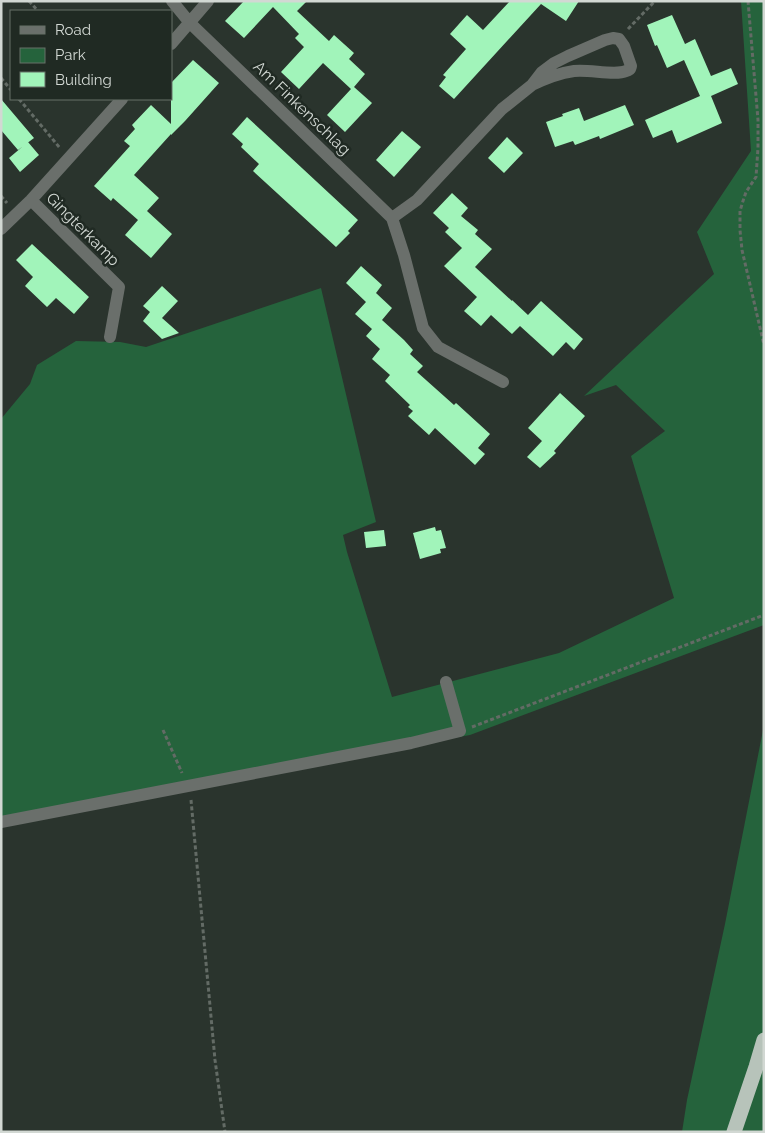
<svg xmlns="http://www.w3.org/2000/svg" width="765" height="1133" font-family="Raleway,sans-serif">
<style>
.green{fill:#25633c}
.building{fill:#a1f4ba}
.lines{fill:none;stroke-linecap:round;stroke-linejoin:round}
.path{stroke:#636b65;stroke-width:3;stroke-dasharray:4 2.5;stroke-linecap:butt}
.minor{stroke:#6a6f6b;stroke-width:12}
.highway{stroke:#b7c3ba;stroke-width:15}
.labels{text-anchor:middle;dominant-baseline:central;stroke-width:5;stroke-linejoin:round;paint-order:stroke}
.street-label{font-size:16px;fill:#d2d8d3;stroke:#202a23}
</style>
<rect width="100%" height="100%" fill="#2a342d"/>
<path class="green" d="M741,1h23v624l-294,110 -282,51 -187,36v-403l29,-35 7,-19 39,-24 44,1 26,5 175,-59 55,234 -33,13 4,17 45,145 167,-44 115,-55 -43,-142 34,-25 -49,-46 -32,11 130,-122 -17,-42 54,-81z
M764,725v407h-82l5,-32 38,-176z"/>
<path class="building" d="M244,1h63l-10,10 32,30 5,-6 20,18 -5,6 16,15 -11,13 18,16 -27,29 -18,-17 24,-26 -28,-26 -24,26 -18,-17 23,-25 -9,-9 4,-4 -26,-27 -29,31 -19,-17z
M510,1h69l-13,20 -25,-17 -87,95 -15,-13 7,-9 -3,-2 23,-26 -16,-15 17,-19 16,15z
M672,15l13,29 10,-5 16,37 20,-8 7,16 -27,12 11,27 -45,20 -5,-13 -19,8 -8,-18 55,-24 -16,-36 -17,8 -10,-23 -2,1 -8,-21z
M193,60l26,23 -34,38 -14,14v-1l-37,41 25,23 -12,13 25,23 -21,24 -26,-23 13,-15 -25,-22 -2,3 -17,-15 36,-40 -6,-5 11,-12 -3,-4 19,-20 20,19v-41z
M1,99l33,39 -16,12 -17,-20z
M625,105l9,20 -34,14 -1,-3 -24,9 -2,-4 -18,6 -9,-25 17,-6 -1,-2 17,-6 5,13z
M247,117l111,103 -10,11 2,2 -14,14 -83,-76 6,-7 -18,-17 2,-3 -11,-10z
M402,131l19,16 -27,30 -18,-17z
M507,137l16,16 -19,20 -16,-15z
M28,142l11,13 -19,17 -11,-14z
M452,193l16,15 -7,8 17,14 -3,4 17,15 -17,18 37,34v-1l16,15 13,-14 42,38 -9,11 -8,-8 -13,14 -33,-30 -8,8 -21,-19 -10,11 -17,-15 13,-14 -33,-31 18,-18 -17,-16 4,-4 -16,-15z
M32,244l57,53 -15,17 -18,-16 -9,9 -22,-21 8,-9 -17,-17z
M361,266l21,19 -6,8 16,15 -10,12 22,20 9,10 -3,4 13,12 -6,6 37,33 2,-2 34,31 -12,14 7,6 -10,11 -40,-37 -6,7 -21,-19 5,-5 -5,-4 2,-2 -25,-24 5,-6 -18,-16 8,-10 -14,-13 6,-7 -17,-15 11,-12 -20,-19z
M162,286l16,15 -16,17 17,15 -17,6 -19,-18 7,-9 -7,-6z
M560,393l25,23 -31,35 2,2 -16,15 -13,-11 15,-16 -14,-13z
M435,527l1,4 5,-1 5,18 -6,1 1,4 -21,6 -7,-26z
M384,530l2,16 -20,2 -2,-16z"/>
<g class="lines">
<path class="path" d="M29,1l9,10
M748,1l10,119v28l-2,29 -10,15 -3,9 -3,10v19l2,20 22,95
M628,29l27,-28
M1,78l10,12
M19,99l41,49
M1,196l6,7
M472,727l292,-112
M163,730l19,43
M191,800l24,260 10,72"/>
<path class="minor" d="M172,1l18,22 202,195 12,37 19,73 15,19 65,35
M171,44l37,-43
M31,200l88,87 -9,50
M392,218l25,-18 85,-91 30,-24 10,-13 12,-9 14,-7 37,-16 8,-2 6,1 5,7 7,20c-1,3 0,4 -5,5 -11,5 -37,-2 -52,0 -14,2 -28,7 -42,14
M1,229l30,-29 91,-101
M1,822l410,-79 49,-12 -14,-49"/>
<path class="highway" d="M734,1132l22,-65 8,-27"/>
</g>
<g class="labels">
<g class="street-label">
<text transform="translate(302 108) rotate(44)">Am Finkenschlag</text>
<text transform="translate(83 229) rotate(45)">Gingterkamp</text>
</g>
</g>
<rect width="765" height="1133" fill="none" stroke="#d2d8d3" stroke-width="5"/>
<rect x="10" y="10" width="162" height="90" fill="#202a23" stroke="#677069"/>
<rect x="20" y="26" width="25" height="8" fill="#6a6f6b" stroke="#677069"/>
<text x="55" y="35" font-size="15" fill="#d2d8d3">Road</text>
<rect x="20" y="48" width="25" height="15" fill="#25633c" stroke="#677069"/>
<text x="55" y="60" font-size="15" fill="#d2d8d3">Park</text>
<rect x="20" y="72" width="25" height="15" fill="#a1f4ba" stroke="#677069"/>
<text x="55" y="85" font-size="15" fill="#d2d8d3">Building</text>
</svg>
